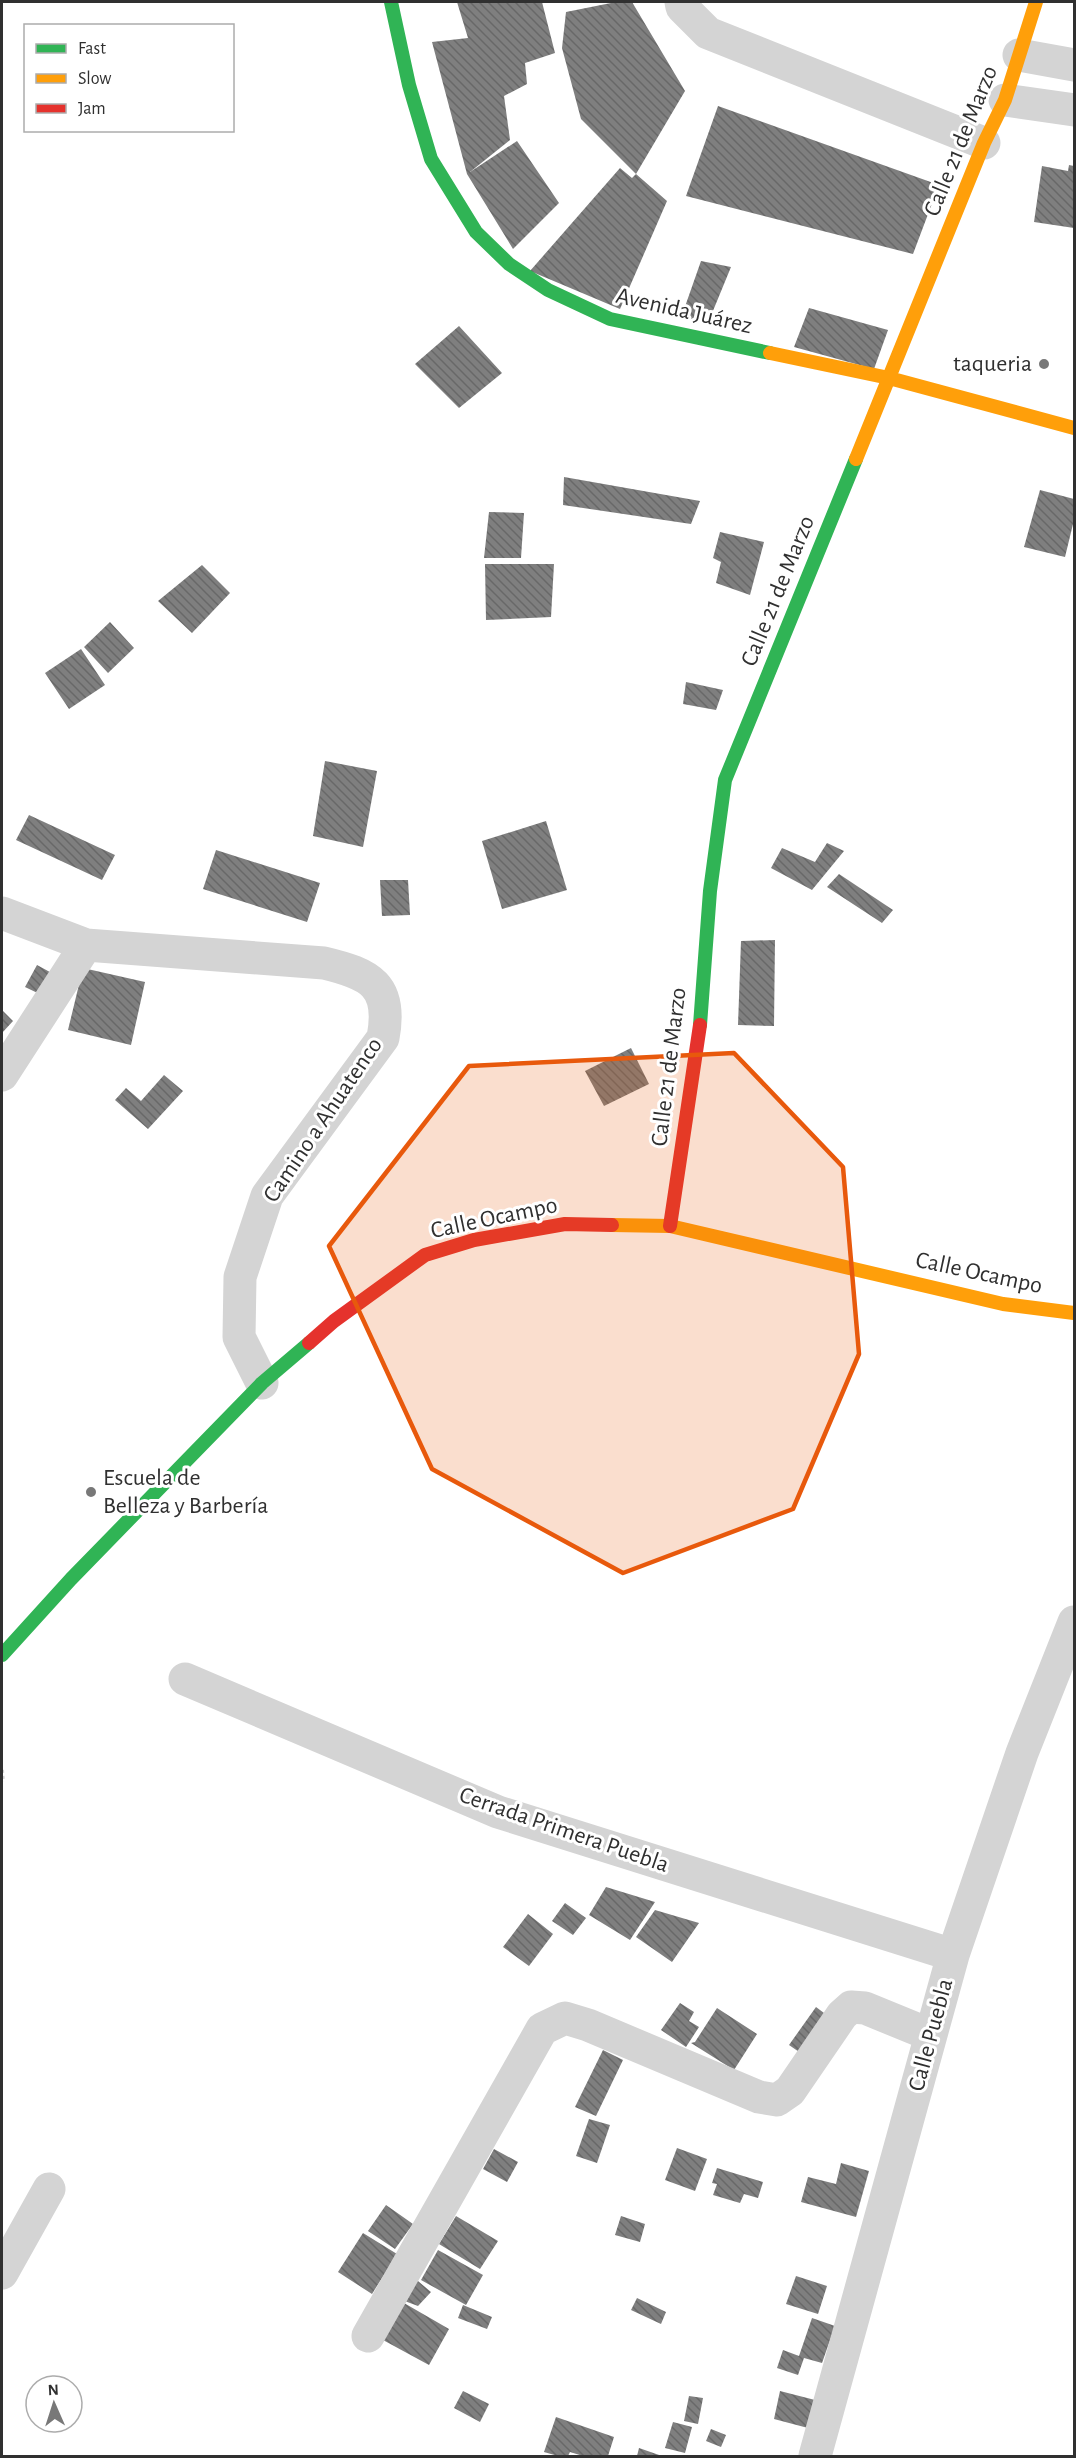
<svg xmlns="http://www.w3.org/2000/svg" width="1076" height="2458" font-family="'Alegreya Sans',sans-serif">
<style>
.building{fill:url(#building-back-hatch)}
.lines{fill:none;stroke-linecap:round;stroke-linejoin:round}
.path{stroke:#d4d4d4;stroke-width:4;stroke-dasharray:3 3;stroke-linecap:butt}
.street{stroke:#d4d4d4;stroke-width:33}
.fast{stroke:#30b455;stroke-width:14}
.slow{stroke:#ff9f0a;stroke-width:14}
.jam{stroke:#e5322d;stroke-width:14}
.marked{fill:#e8590c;fill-opacity:0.2;stroke:#e8590c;stroke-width:4.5;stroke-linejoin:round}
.poi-dot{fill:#787878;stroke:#fff;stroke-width:2}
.labels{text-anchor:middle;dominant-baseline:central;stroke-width:6;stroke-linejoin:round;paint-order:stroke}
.street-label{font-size:24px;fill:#303030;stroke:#fff}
.poi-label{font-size:24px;fill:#303030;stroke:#fff;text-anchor:end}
</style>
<defs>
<pattern id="building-back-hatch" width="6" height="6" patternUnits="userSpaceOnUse" patternTransform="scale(1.5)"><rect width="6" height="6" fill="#7f7f7f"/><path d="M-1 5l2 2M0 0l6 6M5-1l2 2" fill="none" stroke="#686868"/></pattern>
</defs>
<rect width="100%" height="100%" fill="#fff"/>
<path class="building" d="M457,2h85l13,51 -30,10 2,21 -23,12 6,44 -40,32 47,-31 42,62 -46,46 -46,-75 -35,-132 36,-4z
M616,2h16l53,89 -49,83 -55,-55 -19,-71 4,-36z
M718,106l221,79 -26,69 -227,-58z
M1069,165l5,1v62l-40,-6 8,-56 26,5z
M620,168l12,10 4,-4 31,27 -47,108 -90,-38z
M701,261l30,6 -23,56 -27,-5z
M809,308l79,22 -14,39 -80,-22z
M459,326l43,47 -43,35 -44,-44z
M564,477l136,24 -9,23 -128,-19z
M1040,490l34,9v21l-9,37 -41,-10z
M489,512l35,1 -3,45h-37z
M720,532l44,10 -14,53 -34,-12 5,-21 -8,-4z
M485,564h69l-3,53 -65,3z
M202,565l28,28 -38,40 -34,-32z
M110,622l24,26 -26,25 -24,-26z
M81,649l24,36 -36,24 -24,-36z
M686,682l37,8 -7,20 -33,-6z
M325,761l52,10 -14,76 -50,-11z
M29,815l86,40 -13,25 -86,-40z
M546,821l21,69 -65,19 -20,-68z
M827,843l17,8 -32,39 -41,-22 11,-20 33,14z
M216,850l104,33 -13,39 -104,-33z
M839,874l54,36 -11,13 -55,-36z
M380,880h28l2,35 -28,1z
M775,940l-1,86 -36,-1 3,-84z
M37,965l22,12 -11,21 -23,-11z
M83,968l62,14 -14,63 -63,-15z
M2,1010l11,11 -11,12z
M631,1048l18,36 -45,22 -19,-35z
M164,1075l19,16 -35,38 -33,-29 11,-12 15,13z
M606,1887l49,15 -25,38 -41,-25z
M565,1903l21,15 -13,17 -21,-14z
M655,1910l44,13 -27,39 -36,-25z
M528,1914l25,20 -24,32 -26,-19z
M680,2003l14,9 -5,9 10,6 -13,20 -25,-17z
M816,2007l16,12 -27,37 -16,-11z
M717,2008l40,26 -23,36 -43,-27 4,-1z
M603,2050l20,10 -27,56 -21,-9z
M589,2119l21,6 -13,38 -21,-7z
M677,2148l30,11 -12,32 -30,-11z
M494,2149l24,13 -11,20 -24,-13z
M841,2163l28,8 -13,46 -55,-15 7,-25 28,7z
M717,2168l46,14 -5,16 -14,-4 -4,9 -27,-8 4,-11 -5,-1z
M386,2205l27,19 -18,25 -27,-18z
M456,2216l42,25 -18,28 -41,-25z
M621,2216l24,8 -5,18 -25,-7z
M363,2233l34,21 -25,40 -34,-22z
M438,2250l45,25 -17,30 -45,-25z
M412,2276l19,16 -13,14 -16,-6z
M796,2276l31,10 -9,28 -32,-10z
M637,2298l29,14 -5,12 -30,-14z
M404,2303l45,26 -20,36 -46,-25z
M463,2305l29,12 -5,12 -29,-11z
M812,2318l23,8 -13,37 -18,-5 -6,17 -21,-7 6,-18 16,6z
M463,2391l26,13 -9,18 -26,-14z
M780,2391l35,9 -7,28 -34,-9z
M689,2396l14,2 -5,26 -14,-3z
M556,2417l58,20 -6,19h-25l-13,-4 -2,4h-10l-14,-4z
M673,2422l19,5 -7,26 -20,-5z
M711,2429l15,6 -5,12 -15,-6z
M639,2448l23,8h-25z"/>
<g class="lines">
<path class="path" d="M2,1770l1,12"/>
<path class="street" d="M681,2l1,5 26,26 276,110
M1019,55l55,10
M1005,100l69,10
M2,913l84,32 238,18c46,11 69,22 59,75l-116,158 -27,81 -1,60 23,46
M2,1075l84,-130
M185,1679l313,133 455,143
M2,2273l47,-84
M368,2336l174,-307 23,-11 23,7 171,72 18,3 13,-9 52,-76 9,-8 14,1 66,27
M815,2456l138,-501 69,-202 52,-131"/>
<path class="fast" d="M391,2l18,83 22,74 45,73 33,32 39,26 62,29 160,34
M700,1025l10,-134 15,-111 131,-321
M2,1655l69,-76 191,-196 47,-40"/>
<path class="slow" d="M770,353l119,25 185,50
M856,459l128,-316 21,-43 31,-98
M612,1225l58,1 333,78 71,9"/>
<path class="jam" d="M670,1226l30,-201
M309,1343l25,-22 91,-66 49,-15 91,-16 47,1"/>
</g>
<path class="marked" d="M734,1053l109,114 16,187 -66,155 -170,64 -191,-104 -103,-223 140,-180z"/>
<g class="poi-dot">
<circle cx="1044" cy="364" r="6"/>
<circle cx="91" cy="1492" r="6"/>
</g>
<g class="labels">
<g class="street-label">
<text transform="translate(961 141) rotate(-68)">Calle 21 de Marzo</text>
<text transform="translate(684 311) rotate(13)">Avenida Juárez</text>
<text transform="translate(778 591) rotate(-68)">Calle 21 de Marzo</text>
<text transform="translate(669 1067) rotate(-83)">Calle 21 de Marzo</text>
<text transform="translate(323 1120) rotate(-56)">Camino a Ahuatenco</text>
<text transform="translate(494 1218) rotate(-12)">Calle Ocampo</text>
<text transform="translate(979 1273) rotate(12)">Calle Ocampo</text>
<text transform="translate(564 1830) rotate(19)">Cerrada Primera Puebla</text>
<text transform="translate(931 2035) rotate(-75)">Calle Puebla</text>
</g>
<g class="poi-label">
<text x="1032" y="364">taqueria</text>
<text x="103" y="1478" text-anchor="start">Escuela de<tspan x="103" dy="28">Belleza y Barbería</tspan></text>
</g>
</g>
<rect width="1076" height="2458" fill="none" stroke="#303030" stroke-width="6"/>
<rect x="24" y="24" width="210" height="108" fill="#ffffff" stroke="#acacac" stroke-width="1.5"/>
<rect x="36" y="44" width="30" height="9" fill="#30b455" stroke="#acacac" stroke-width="1.5"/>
<text x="78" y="54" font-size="18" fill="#303030">Fast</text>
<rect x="36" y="74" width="30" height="9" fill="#ff9f0a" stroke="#acacac" stroke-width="1.5"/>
<text x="78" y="84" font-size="18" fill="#303030">Slow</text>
<rect x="36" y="104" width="30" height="9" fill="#e5322d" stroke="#acacac" stroke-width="1.5"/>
<text x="78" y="114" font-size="18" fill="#303030">Jam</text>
<g transform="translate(54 2404) rotate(357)"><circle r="28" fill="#ffffff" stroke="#acacac" stroke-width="1.5"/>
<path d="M0-4.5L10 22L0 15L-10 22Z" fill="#787878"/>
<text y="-9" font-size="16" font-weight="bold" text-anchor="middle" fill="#303030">N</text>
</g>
</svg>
